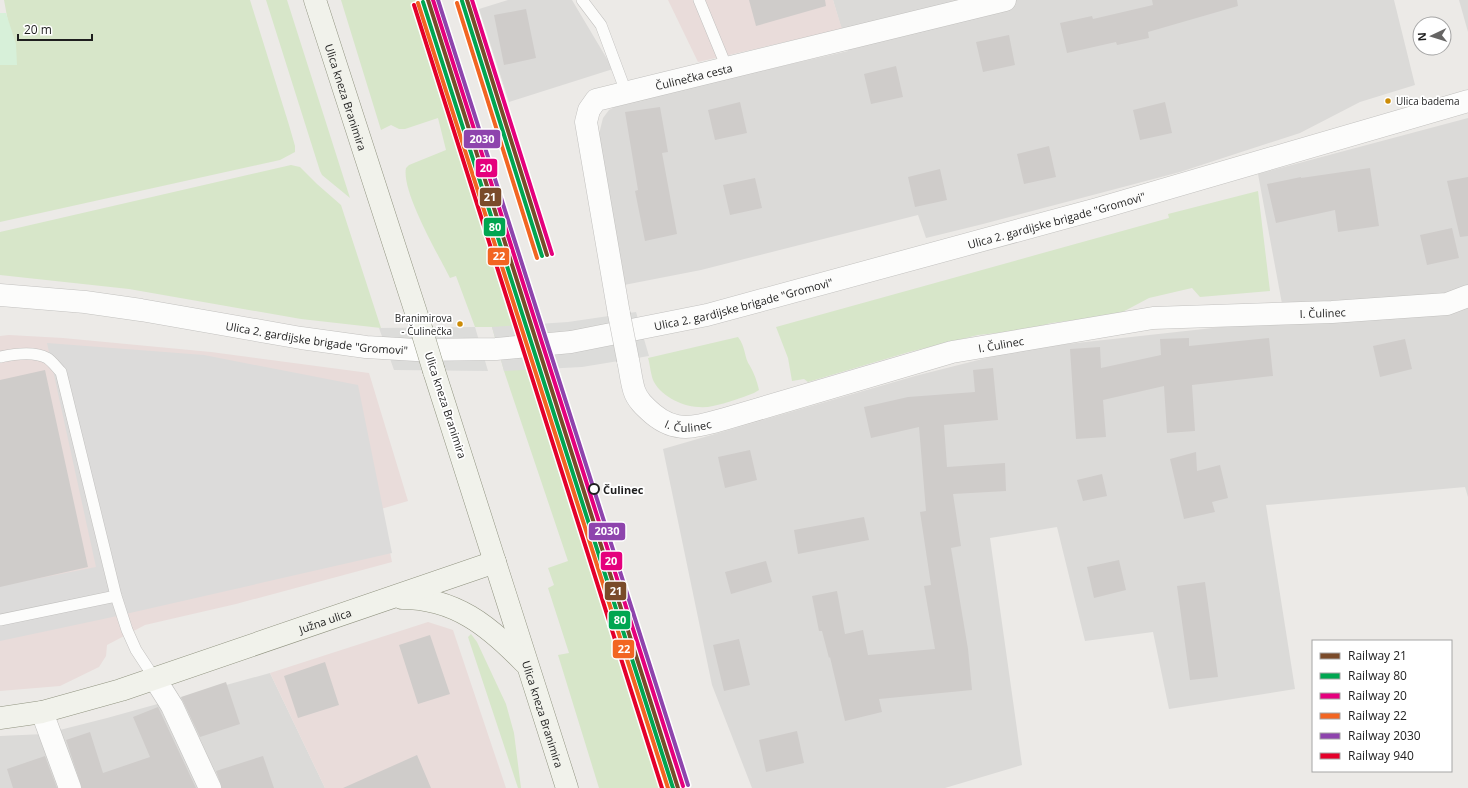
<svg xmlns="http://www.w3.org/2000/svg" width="1468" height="788" font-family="'Open Sans',sans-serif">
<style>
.residential{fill:#dbdad8}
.commercial{fill:#e9dcda}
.grass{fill:#d7e6c9}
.park{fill:#d7f0d9}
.parking{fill:#dcdbda}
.pier{fill:#dcdcda}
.building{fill:#cfccca}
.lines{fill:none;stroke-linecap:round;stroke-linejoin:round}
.service-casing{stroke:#c2c1bf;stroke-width:12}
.minor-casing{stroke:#c2c1bf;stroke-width:23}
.tertiary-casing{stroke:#c2c1bf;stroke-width:23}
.secondary-casing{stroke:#919481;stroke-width:23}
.service{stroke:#fcfcfb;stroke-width:11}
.minor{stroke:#fcfcfb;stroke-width:22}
.tertiary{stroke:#fcfcfb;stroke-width:22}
.secondary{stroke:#f1f2eb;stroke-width:22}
.minor-bridge-casing{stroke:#c2c1bf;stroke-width:23;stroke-linecap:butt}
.secondary-bridge-casing{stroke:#919481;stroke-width:23;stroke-linecap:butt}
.minor-bridge{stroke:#fcfcfb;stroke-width:22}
.secondary-bridge{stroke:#f1f2eb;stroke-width:22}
.rail-1-casing{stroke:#fff;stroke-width:7}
.rail-2-casing{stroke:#fff;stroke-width:7}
.rail-3-casing{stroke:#fff;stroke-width:7}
.rail-4-casing{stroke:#fff;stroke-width:7}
.rail-5-casing{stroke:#fff;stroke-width:7}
.rail-6-casing{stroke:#fff;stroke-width:7}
.rail-1{stroke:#7a4b2a;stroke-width:4}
.rail-2{stroke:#00a651;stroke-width:4}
.rail-3{stroke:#e5007d;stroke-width:4}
.rail-4{stroke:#f26522;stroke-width:4}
.rail-5{stroke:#8e44ad;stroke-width:4}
.rail-6{stroke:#e4002b;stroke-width:4}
.bus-dot{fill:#cc8b06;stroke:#fff;stroke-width:1.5}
.stop-dot{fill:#fff;stroke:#1e1e1e;stroke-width:2}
.labels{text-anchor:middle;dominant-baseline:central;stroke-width:3.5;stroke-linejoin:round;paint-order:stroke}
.bus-label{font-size:10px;fill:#1e1e1e;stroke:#fff;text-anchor:start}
.street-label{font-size:11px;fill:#1e1e1e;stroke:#fff}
.stop-label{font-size:11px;font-weight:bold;fill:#1e1e1e;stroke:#fff;text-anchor:start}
.line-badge{stroke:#fff;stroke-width:1.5}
.badge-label{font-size:11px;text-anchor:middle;font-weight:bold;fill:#fff}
</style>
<rect width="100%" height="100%" fill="#eceae7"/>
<path class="residential" d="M508,0h64l41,69 -104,33 -30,-93z
M833,0h561l21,85 -55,17 -60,31 -120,39 -197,52 -57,14 -8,-23 -217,55 -77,15 -25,-151 4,-16 6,-8 13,-7 226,-52z
M1459,0h9v32z
M1468,118v379l-3,-10 -199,18 29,184 -126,20 -16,-77 -68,9 -28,-114 -67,11 32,227 -77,23h-193l-40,-103 -49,-236 252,-73 107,-27 263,-29 -27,-146z
M270,673l55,115h-325v-52l44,-2 63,-16z"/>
<path class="commercial" d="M668,0h165l9,29 -144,33z
M9,335l54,3 148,14 158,21 39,128 -27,8 11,53 -156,42 -91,21 -38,20 -1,11 -7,11 -39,19 -60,5v-355z
M428,622l25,8 53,158h-181l-55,-115z"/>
<path class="grass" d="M4,0h246l39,125 6,21v6l-15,8 -280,62v-157h16z
M266,0h21l63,198 -28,-23 -2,-4z
M341,0h78l86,268 94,324 13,18 56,178h-69l-41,-133 11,-2 -21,-65 6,-3 -6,-17 20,-7 -64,-190 -12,-44h-17l-19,-51 -6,2c-11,-22 -49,-87 -44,-110l3,-3 37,-15 -8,-32 -33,11h-6l-8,-4 -10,5z
M291,165l9,2 17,17 24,21 40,123 -80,-9 -172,-30 -129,-14v-43z
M1258,191l12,100 -70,6 -8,-9 -43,10 -32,17 -66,8 -25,7 -48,5 -69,17 -101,30 -4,-3 -12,2 -4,-23 -12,-31 393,-109 -1,-4z
M738,337c8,10 6,21 12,29 4,7 7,15 9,24l-5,3c-13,5 -27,10 -41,13 -21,5 -49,-6 -59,-24 -3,-5 -4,-18 -6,-24z
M471,634l6,8 29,62 8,29 7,55h-3l-50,-151z"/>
<path class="park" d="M0,13h6l10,31 1,21h-17z"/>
<path class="parking" d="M47,343l157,12 154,30 34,168 -284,65 -108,23v-55l96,-19z"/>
<path class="pier" d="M636,312l13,44 -67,11 -78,4 -12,-44 76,-5z
M475,327l13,44 -94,-1 -15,-42z"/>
<path class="building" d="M749,0h76l1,6 -70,20z
M1152,0h85l1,6 -90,26 1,6 -32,7 -1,-3 -49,11 -7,-30 32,-7 1,3 60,-14z
M526,9l10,49 -32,7 -10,-50z
M1009,35l6,30 -32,7 -7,-30z
M896,66l7,31 -32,7 -7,-30z
M740,102l7,31 -32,7 -7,-30z
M1165,102l7,31 -32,7 -7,-30z
M660,107l8,45 -6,1 15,81 -32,7 -10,-50 3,-1 -13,-78z
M1049,146l7,31 -32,7 -7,-30z
M1370,168l9,58 -41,6 -3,-22 -59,13 -9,-39 34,-7v1z
M940,169l7,31 -32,7 -7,-30z
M1468,177v59l-8,1 -13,-56z
M755,178l7,30 -32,7 -7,-30z
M1452,228l7,30 -32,7 -7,-30z
M1189,338v8l80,-8 4,38 -81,9 3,46 -28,2 -3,-47 -61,14 3,37 -30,2 -6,-90 30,-2 1,21 60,-13 -1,-16z
M1405,339l7,30 -32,8 -7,-31z
M993,368l5,52 -54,5 3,42 58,-4 1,28 -53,3 8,52 -10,2 17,101 4,41 -93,9 3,13 -37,9 -15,-64 -1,1 -7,-27h-3l-7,-35 25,-5 8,43 18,-4 5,25 67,-6 -11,-63 7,-1 -11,-73 6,-1 -7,-84 -48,11 -7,-31 44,-10 67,-5 -2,-22z
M45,370l43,197 -88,20v-207z
M750,450l7,30 -32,8 -7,-31z
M1196,452l1,19 23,-6 8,33 -16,4 3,10 -31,7 -14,-60z
M1102,474l5,22 -24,5 -6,-21z
M864,517l5,23 -71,14 -4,-24z
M1119,560l7,30 -32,8 -7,-31z
M766,561l6,21 -41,12 -6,-22z
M1205,582l13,95 -28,3 -13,-94z
M430,635l20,59 -32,10 -19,-59z
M739,639l11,46 -26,6 -11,-46z
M325,662l14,43 -41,13 -14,-42z
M226,682l14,42 -40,13 -19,-40z
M158,707l38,81h-114l-16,-48 24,-8 13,41 47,-16 -17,-40z
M797,731l7,32 -38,9 -7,-32z
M417,755l14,33h-88z
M45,756l12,32h-44l-6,-19z
M263,756l11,32h-52l-6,-17z"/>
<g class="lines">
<g class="service-casing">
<path id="service" d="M582,0l19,25 25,67
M699,0l28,68
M0,357c14,-3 34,-6 47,1 5,3 10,10 14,14l55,224 11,34 9,20 19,29
M0,620l116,-24"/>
</g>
<g class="minor-casing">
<g id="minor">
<path id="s1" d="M619,314l-33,-192 3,-12 7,-10 409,-100"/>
<path id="s2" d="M628,360c2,9 3,20 6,30 3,10 11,17 19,24 25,21 46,12 75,4l224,-66 201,-34 179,-6 115,-8 21,-8"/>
<path d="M155,679l17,27 38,82"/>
<path d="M42,712l28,76"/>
</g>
</g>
<g class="tertiary-casing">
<g id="tertiary">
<path id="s3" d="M0,295l85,7 56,8 160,28 65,9 50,3 80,-1 75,-7 136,-27 390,-106 371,-108"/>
</g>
</g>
<g class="secondary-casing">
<g id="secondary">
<path id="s4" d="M315,0l106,328"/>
<path id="s5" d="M434,371l133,417"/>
<path d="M402,598c53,0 87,28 122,64"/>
<path id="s6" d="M0,718l42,-6 79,-22 374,-128"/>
</g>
</g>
<use href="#service" class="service"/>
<use href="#minor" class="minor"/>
<use href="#tertiary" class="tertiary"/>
<use href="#secondary" class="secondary"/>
<g class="minor-bridge-casing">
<path id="minor-bridge" d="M619,314l9,46"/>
</g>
<g class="secondary-bridge-casing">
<path id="secondary-bridge" d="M421,328l13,43"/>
</g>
<use href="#minor-bridge" class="minor-bridge"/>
<use href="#secondary-bridge" class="secondary-bridge"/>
<g class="rail-1-casing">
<path id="rail-1" d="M428,0l250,788
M467,0l80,255"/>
</g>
<g class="rail-2-casing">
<path id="rail-2" d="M462,1l80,255
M423,2l250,786"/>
</g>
<g class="rail-3-casing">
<path id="rail-3" d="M433,0l250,786
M472,0l80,254"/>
</g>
<g class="rail-4-casing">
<path id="rail-4" d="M418,3l250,785
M457,3l80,255"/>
</g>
<g class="rail-5-casing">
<path id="rail-5" d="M438,0l250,785"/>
</g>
<g class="rail-6-casing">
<path id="rail-6" d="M414,5l248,783"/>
</g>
<use href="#rail-1" class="rail-1"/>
<use href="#rail-2" class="rail-2"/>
<use href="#rail-3" class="rail-3"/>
<use href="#rail-4" class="rail-4"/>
<use href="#rail-5" class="rail-5"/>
<use href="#rail-6" class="rail-6"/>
</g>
<g class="bus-dot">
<circle cx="1388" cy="101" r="3.5"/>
<circle cx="460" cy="324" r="3.5"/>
</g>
<circle class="stop-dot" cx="594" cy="489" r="5"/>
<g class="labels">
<g class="bus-label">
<text x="1396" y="101">Ulica badema</text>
<text x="452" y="318" text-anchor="end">Branimirova<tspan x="452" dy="13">- Čulinečka</tspan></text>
</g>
<g class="street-label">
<text stroke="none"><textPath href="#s1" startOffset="320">Čulinečka cesta</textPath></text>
<text stroke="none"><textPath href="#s4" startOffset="102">Ulica kneza Branimira</textPath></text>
<text stroke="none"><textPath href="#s3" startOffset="1076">Ulica 2. gardijske brigade "Gromovi"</textPath></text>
<text stroke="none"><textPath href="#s3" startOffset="752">Ulica 2. gardijske brigade "Gromovi"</textPath></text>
<text stroke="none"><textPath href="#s2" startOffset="748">I. Čulinec</textPath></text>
<text stroke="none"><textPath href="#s3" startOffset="320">Ulica 2. gardijske brigade "Gromovi"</textPath></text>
<text stroke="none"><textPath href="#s2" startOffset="424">I. Čulinec</textPath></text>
<text transform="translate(446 405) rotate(72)">Ulica kneza Branimira</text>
<text stroke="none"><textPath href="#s2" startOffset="100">I. Čulinec</textPath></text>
<text stroke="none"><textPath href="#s6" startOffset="340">Južna ulica</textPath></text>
<text stroke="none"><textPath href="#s5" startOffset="360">Ulica kneza Branimira</textPath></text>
</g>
<g class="stop-label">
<text x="603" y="489">Čulinec</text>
</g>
</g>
<g class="line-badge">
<rect x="463" y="129" width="38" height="20" rx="4" fill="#8e44ad"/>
<rect x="475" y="158" width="23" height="20" rx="4" fill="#e5007d"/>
<rect x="479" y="187" width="23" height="20" rx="4" fill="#7a4b2a"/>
<rect x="483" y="217" width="23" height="20" rx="4" fill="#00a651"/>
<rect x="487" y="247" width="23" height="19" rx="4" fill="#f26522"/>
<rect x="588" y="522" width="38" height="19" rx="4" fill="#8e44ad"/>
<rect x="600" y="551" width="23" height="20" rx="4" fill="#e5007d"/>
<rect x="604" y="581" width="23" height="20" rx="4" fill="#7a4b2a"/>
<rect x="608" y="610" width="23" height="20" rx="4" fill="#00a651"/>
<rect x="612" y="639" width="23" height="20" rx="4" fill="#f26522"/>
</g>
<g class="badge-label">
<text x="482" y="143">2030</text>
<text x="486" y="172">20</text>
<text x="490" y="201">21</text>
<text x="495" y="231">80</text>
<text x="499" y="260">22</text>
<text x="607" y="535">2030</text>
<text x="611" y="565">20</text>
<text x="616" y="595">21</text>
<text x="620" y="624">80</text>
<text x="624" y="653">22</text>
</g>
<rect x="1312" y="640" width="140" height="132" fill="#ffffff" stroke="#a5a5a5"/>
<rect x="1320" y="653" width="20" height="6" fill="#7a4b2a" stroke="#a5a5a5"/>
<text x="1348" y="660" font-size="12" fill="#1e1e1e">Railway 21</text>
<rect x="1320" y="673" width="20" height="6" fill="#00a651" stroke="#a5a5a5"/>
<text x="1348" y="680" font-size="12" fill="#1e1e1e">Railway 80</text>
<rect x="1320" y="693" width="20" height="6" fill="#e5007d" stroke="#a5a5a5"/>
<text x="1348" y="700" font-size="12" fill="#1e1e1e">Railway 20</text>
<rect x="1320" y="713" width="20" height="6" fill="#f26522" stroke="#a5a5a5"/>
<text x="1348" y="720" font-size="12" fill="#1e1e1e">Railway 22</text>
<rect x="1320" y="733" width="20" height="6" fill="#8e44ad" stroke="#a5a5a5"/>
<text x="1348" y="740" font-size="12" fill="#1e1e1e">Railway 2030</text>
<rect x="1320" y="753" width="20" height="6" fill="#e4002b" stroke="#a5a5a5"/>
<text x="1348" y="760" font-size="12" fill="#1e1e1e">Railway 940</text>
<g transform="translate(1432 36) rotate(266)"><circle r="19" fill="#ffffff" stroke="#a5a5a5"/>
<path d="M0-3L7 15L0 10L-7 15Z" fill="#666564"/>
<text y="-6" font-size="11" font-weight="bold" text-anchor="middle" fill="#1e1e1e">N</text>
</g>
<path d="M18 34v6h74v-6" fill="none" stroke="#1e1e1e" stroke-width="2"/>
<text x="24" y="34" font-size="12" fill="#1e1e1e" stroke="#ffffff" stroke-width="3" paint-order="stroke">20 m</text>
</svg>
